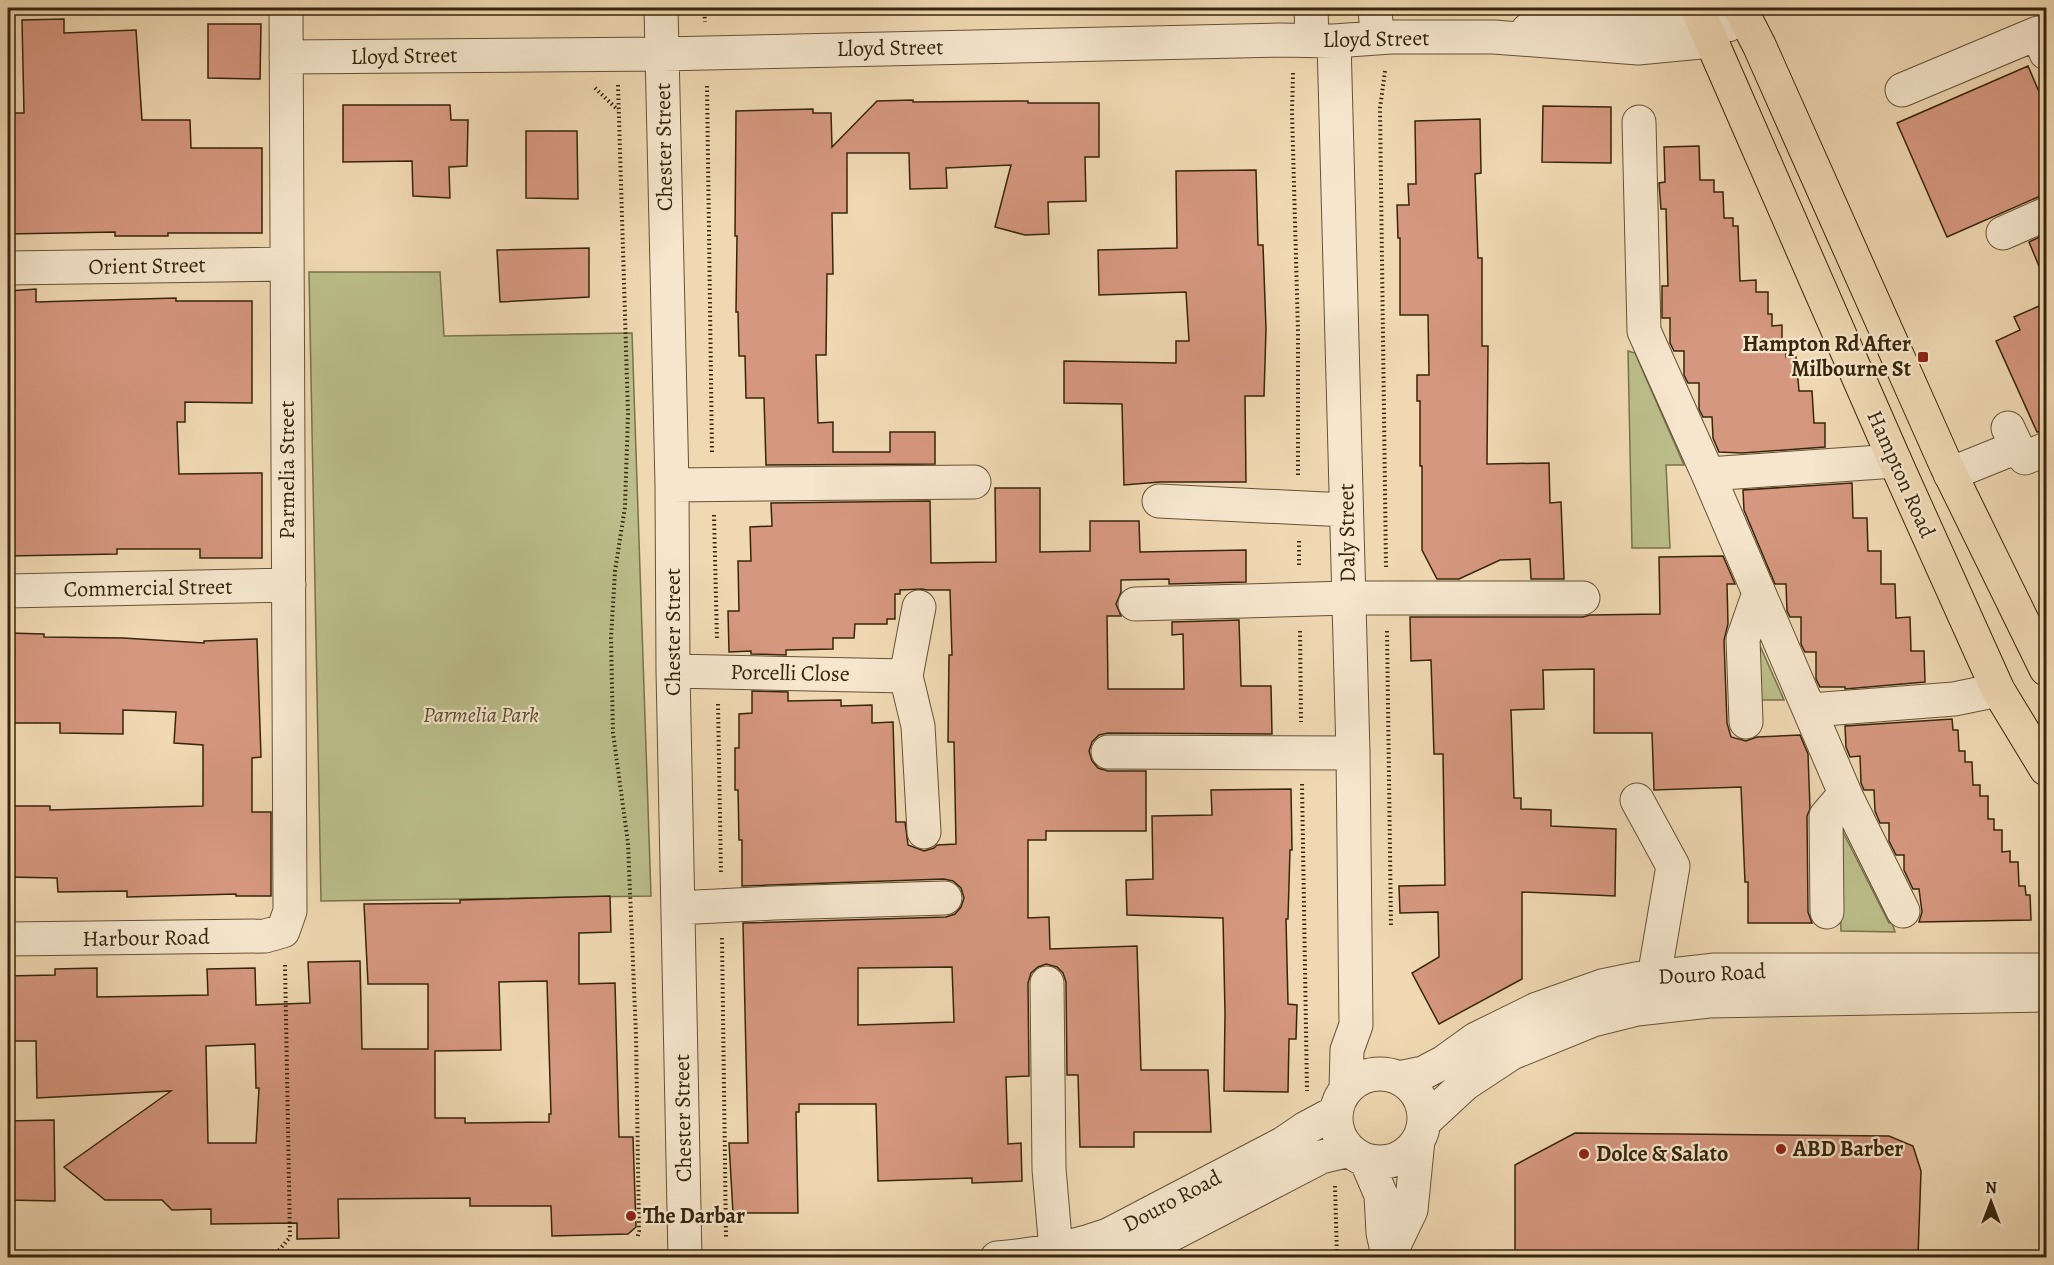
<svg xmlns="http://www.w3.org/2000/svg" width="2054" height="1265" font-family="Alegreya,serif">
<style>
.green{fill:#bbbe8a;stroke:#79724b;stroke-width:1.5}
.building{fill:#d5977f;stroke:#37260c;stroke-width:1.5;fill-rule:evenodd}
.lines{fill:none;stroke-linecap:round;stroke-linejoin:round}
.minor-casing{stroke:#655236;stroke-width:35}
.major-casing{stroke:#37260c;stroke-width:35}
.path{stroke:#37260c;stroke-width:4;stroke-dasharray:1.5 3;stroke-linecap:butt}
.minor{stroke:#f5e6cd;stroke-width:33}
.major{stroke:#efd8b2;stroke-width:33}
.poi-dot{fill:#8f2418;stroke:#f5e6cd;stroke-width:2}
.labels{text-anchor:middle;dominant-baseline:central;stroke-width:4.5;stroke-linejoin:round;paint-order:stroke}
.street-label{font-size:22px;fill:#37260c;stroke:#f5e6cd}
.poi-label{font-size:22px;font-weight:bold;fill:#37260c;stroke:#f5e6cd;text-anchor:start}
.park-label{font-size:22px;font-style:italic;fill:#584c2c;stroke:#f5e6cd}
</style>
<rect width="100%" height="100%" fill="#efd8b2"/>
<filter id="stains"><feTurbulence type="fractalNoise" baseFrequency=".00333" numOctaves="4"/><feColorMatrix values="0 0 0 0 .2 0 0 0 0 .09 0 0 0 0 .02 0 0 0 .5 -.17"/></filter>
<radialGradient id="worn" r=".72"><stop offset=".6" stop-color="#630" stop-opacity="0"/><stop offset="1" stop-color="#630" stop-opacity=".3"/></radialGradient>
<path class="green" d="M309,272h131l4,64 188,-3 19,563 -330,5z
M1628,351l7,2 49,112h-18l4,83h-38z
M1757,639l27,61h-26z
M1838,822l51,101h3l3,9 -54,-1z"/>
<path class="building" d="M64,19v14l72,-3 6,90h48l1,28h71v85h-94v3h-53v-4l-107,2v-121h16l-2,-93z
M208,24h53l-1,55 -52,-1z
M2028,66l18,42v88l-8,1 -91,40 -50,-114z
M913,100v2l115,-1v2h71v54h-14l1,44 -38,1 1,32 -24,1 -30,-8 16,-62 -65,3 1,20 -37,1 -1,-36h-62v60h-15l1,61h-6l-1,81h-10l2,68 15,-1v30h57v-20h45v32l-169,1 -2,-67h-18l-1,-42h-6l-1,-44h-2l1,-76h-2l1,-125 77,-2v4h18l1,34 45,-46z
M343,105h107l1,15h17l-1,46 -18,1 1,31 -37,-2 -1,-35 -69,1z
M1543,106l68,1v56l-69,-1z
M1480,119l1,54 -6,1 3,84h4v88h6l-1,118 62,-1 1,40 11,-1 3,77h-33l-1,-20 -30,1 -41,19h-22l-15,-29v-84h-2v-65h-3v-26h12l-1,-60h-28v-77h-2l-1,-33h12l-1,-21h8l-1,-63z
M526,131h51l1,68 -52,-1z
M1699,146l1,34h14v12h9l1,26h9v8h5l2,55 16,-1v12h12v22h4v12l10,-1v23l4,-1v10h10l3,34h13l2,32h11v24l-83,6 -23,-1 -6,-14 -1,-21h-9l-4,-8v-26h-11l-4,-8v-24h-10l-4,-8v-25h-8v-32h6l-2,-77h-5l-2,-26 6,-1 -1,-35z
M1256,170l2,75h5l3,84 -2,67h-19l1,86h-86l-36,3 -2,-81 -58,-1v-42l112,2v-22h13l-3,-49 -87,3 -1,-45 79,-2 -1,-77z
M2046,234v49l-17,-41z
M589,248v49l-89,5 -3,-52z
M36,289v13l140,-4v3h76v102l-67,-1v20h-8l2,52 83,-1v85h-62v-9h-83v5l-109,2v-265z
M2046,303v128l-9,1 -41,-91 24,-11 -6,-13z
M1852,483l1,35h14l1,33h13v33h14l1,34 14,-1 1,34h13l1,31 -80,7v-2h-25l-4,-8v-27h-11l-4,-8v-27h-11l-3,-6 -1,-27h-11l-31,-74 -1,-20z
M995,488h45v64l50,-1v-30h49l1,31 106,-2v32l-77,2v-5l-48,1v12l-5,12 5,12h-14l1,73h76l-1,-55 -11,1v-13l67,-2 2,66h30l1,48 -164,-1 -9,2 -7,7 -3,9 3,10 6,7 10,3h38v60h-100v9h-18v78l21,-1 1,32 87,-3 4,124h67l3,62h-77v15h-54l-2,-72h-11l-1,-93 -3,-9 -6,-6 -11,-3 -8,3 -7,6 -3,10 1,93 -23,1 2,67 13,-1 1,38 -50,2v-5l-94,3 -2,-77h-77v8h-3l2,101h-65l-4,-70h19l-5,-220 203,-6 9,-3 6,-7 3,-9 -3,-10 -8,-7 -9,-2 -202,7v-46h-3l-1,-50h-3v-42h4v-34l13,-1v-22l36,1v9l53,-1v6l31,-1v18l21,-1 3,100h9l3,23 16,6 10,-3 3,-3 19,-1 -2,-102h-6l1,-87h3l-2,-65h-23l-5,-1 -22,1v4h-5v25h-8v5h-32l-1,14h-21v11l-47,1v5l-35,-1v-3l-22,1 -1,-41h11l-1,-50h13l-1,-34 22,-1 -1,-23 159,-2 1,62 65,-1zM952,967l2,55 -96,3v-57z
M1723,556l12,28h-8l1,40 -4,16 3,83 4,14 15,4 11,-4 43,-2 8,19 2,55 -3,7 1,96 4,11h-64v-41h-3l-4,-95 -87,3 -2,-57h-58v-64l-51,1 1,39 -33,1 3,88h7v11l30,1v16l65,3 -1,67 -93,-4v87l-83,45 -27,-51 27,-16 -1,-45 -38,1 -1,-27 46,-1 -2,-131h-9l-3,-94 -20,1 -1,-44h173l7,-2 70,-1 -1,-57z
M8,633l36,1v3l79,1 81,5v-2l53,-2 4,118 -9,1v54h19v84h-35v-2l-109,3v-6l-69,1 -1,-14 -49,-1v-71h42v4l153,-4v-61l-29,-2 2,-31 -53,-2v24l-63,-1v-10h-52z
M1952,719l1,11h5l1,21h6v11h7l1,23h7v11h8v23h6v11h8v22l8,-1v11h8l1,24h6l1,9h4l1,25 -112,2 3,-10 -3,-23h-6l-9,-19v-15h-8l-7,-14v-18h-9l-5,-12 -1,-21h-10l-3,-7 -1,-27 -10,1 -4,-10 -1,-21z
M1291,789l1,61h-2l-2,69h-2l2,85 9,1 -1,34h-7l-1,53 -64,-1 1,-78 -2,-95 -96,-3 -1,-35 27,-1 -1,-63 60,-1 -1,-25z
M610,896l1,36 -32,1v51l36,-1 4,154h14l3,90 -8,7 -76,2 -1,-30h-81v-8l-132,1 1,39 -42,1v-16l-86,1v-15l-39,1 -10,-10h-57l-41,-33 107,-76 -134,7 -1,-57h-28v-65l47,-1v-6l42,-1v29l111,-2 -1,-26 48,-1 1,37 54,-2 -2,-41 52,-1 2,88h66v-65h-60l-4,-80 96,-1v-3zM547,981l4,133h-2v8l-84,1v-5h-30v-67l66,-1 -2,-68zM255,1044l1,44h3l-3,55h-48l-2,-97z
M54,1120l1,81 -47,-1v-79z
M1575,1133l314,3 24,10 8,25 -3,86h-403v-92z"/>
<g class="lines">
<g class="minor-casing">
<path id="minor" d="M661,8l11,477 1,186 12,587
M1311,8l1,32
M1375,8l2,29
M1528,30l73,-17 34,5 65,-1 19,3 9,5
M1334,41l19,712 3,272 -9,25 -1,40
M286,57l376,-3 617,-14 55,1 57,-4h103l144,11 73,-7 8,-21 3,-12
M1902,90l136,-57 8,20
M1639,122l5,209 64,143 139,324 56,113
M2003,233l43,-19
M8,268l278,-4
M2017,447l8,11 21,-9
M1708,474l187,-13
M1950,474l67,-27 -9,-19
M672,485l302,-3
M1159,501l187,9
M8,591l281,-6
M1135,604l213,-6h235
M919,607l-13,69 12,50 6,106
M673,671l233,5
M1811,710l143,-11 44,-9
M1746,722l-3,-83 16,-46
M1108,752l245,1
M1637,800l36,66 -19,111
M678,908l96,-5 171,-5
M1827,912l-1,-96 12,-14 9,-4
M8,939l257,-3 18,-5 7,-20 -4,-903
M1047,983l2,186 7,81
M1336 1118a44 44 0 1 1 88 0a44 44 0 1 1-88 0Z
M1399,1078l24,-5 21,-11 32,-23 61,-30 65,-23 34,-7 79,-9h331
M1424,1122l41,-38 47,-31 81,-33 44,-11 72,-8 337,-6
M1366,1160l15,35 2,38 5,22
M997,1258c39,-3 75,-10 111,-23l176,-92 22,-15 30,-16
M1122,1258l12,-4 187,-97 29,-7
M1388,1258l23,-48 7,-70"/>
</g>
<g class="major-casing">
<path id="major" d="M1697,8l198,453 103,229 48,79
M1740,8l19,37 187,420 100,204"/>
</g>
<path class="path" d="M704,8l1,14
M1385,71l-5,37 6,459
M1293,73l-1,39 6,219v145
M618,85l10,329 -3,93 -10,64 -4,67 2,95 15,110 8,193 3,195 -2,8
M707,86l5,368
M595,88l23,22
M714,515l3,125
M1299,541v25
M1300,631l1,91
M1387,631l4,295
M718,704l3,170
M1302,784l5,307
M722,938l4,300
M1335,1186l2,72
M276,1254l14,-17 -5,-274"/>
<use href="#minor" class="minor"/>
<use href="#major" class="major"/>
</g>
<g class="poi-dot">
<rect x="1917" y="351" width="12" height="12" rx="3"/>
<circle cx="1781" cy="1149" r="6"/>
<circle cx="1584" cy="1154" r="6"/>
<circle cx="631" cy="1216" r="6"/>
</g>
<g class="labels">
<g class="street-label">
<text transform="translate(1376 39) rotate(-1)">Lloyd Street</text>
<text transform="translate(890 48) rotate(-1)">Lloyd Street</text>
<text transform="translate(404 56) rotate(-1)">Lloyd Street</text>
<text transform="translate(664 147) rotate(-91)">Chester Street</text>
<text transform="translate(147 266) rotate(-1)">Orient Street</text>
<text transform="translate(287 470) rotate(-90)">Parmelia Street</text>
<text transform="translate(1901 474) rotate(66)">Hampton Road</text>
<text transform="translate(1347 533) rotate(-91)">Daly Street</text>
<text transform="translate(148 588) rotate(-1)">Commercial Street</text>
<text transform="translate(673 632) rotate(-90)">Chester Street</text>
<text transform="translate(790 673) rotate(1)">Porcelli Close</text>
<text transform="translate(146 938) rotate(-1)">Harbour Road</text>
<text transform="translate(1712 974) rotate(-3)">Douro Road</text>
<text transform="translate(683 1118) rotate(-91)">Chester Street</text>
<text transform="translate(1172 1201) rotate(-28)">Douro Road</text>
</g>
<g class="poi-label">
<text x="1911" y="344" text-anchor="end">Hampton Rd After<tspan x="1911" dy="25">Milbourne St</tspan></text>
<text x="1793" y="1149">ABD Barber</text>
<text x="1596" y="1154">Dolce &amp; Salato</text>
<text x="643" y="1216">The Darbar</text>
</g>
<g class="park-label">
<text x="481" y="715">Parmelia Park</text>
</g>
</g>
<rect width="2054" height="1265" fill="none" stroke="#efd8b2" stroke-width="30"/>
<rect x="9" y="9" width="2036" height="1247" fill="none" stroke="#37260c" stroke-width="3"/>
<rect x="15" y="15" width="2024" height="1235" fill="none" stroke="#37260c" stroke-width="1.5"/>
<g transform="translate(1991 1202)" stroke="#f5e6cd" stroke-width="4.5" paint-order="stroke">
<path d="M0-4.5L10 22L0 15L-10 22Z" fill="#37260c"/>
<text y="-9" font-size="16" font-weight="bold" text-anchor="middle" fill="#37260c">N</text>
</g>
<rect width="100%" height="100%" filter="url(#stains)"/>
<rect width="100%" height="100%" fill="url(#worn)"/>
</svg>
